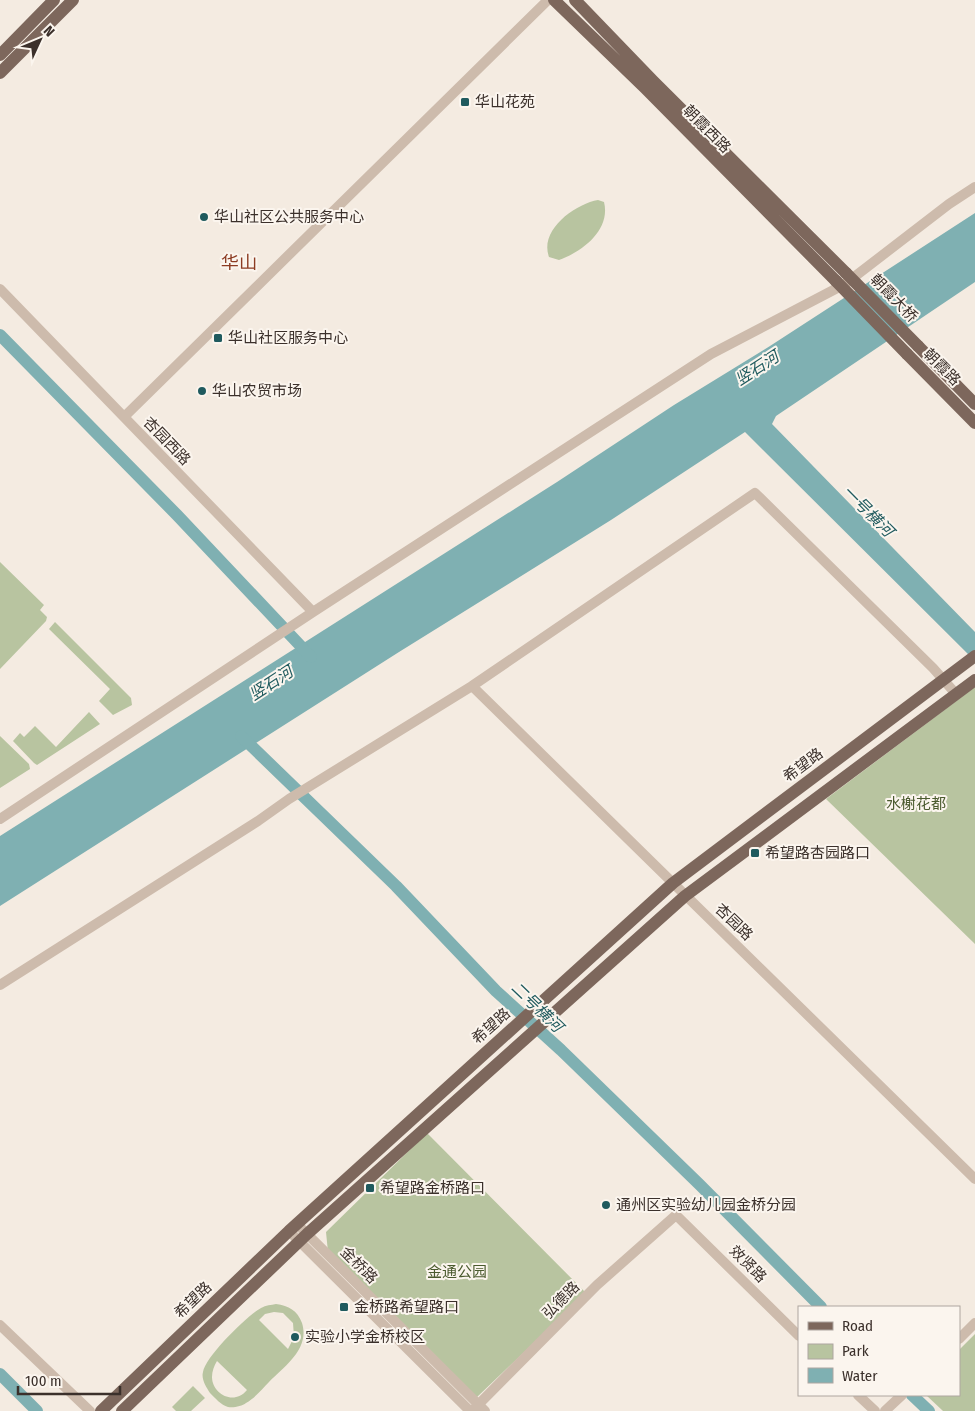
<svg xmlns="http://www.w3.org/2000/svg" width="975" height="1411" font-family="'Fira Sans Condensed','Noto Sans SC',sans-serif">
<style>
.green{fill:#b8c4a0;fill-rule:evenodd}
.water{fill:#7fb0b2}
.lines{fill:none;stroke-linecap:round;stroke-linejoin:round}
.river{stroke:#7fb0b2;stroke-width:12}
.minor{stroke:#cdbbac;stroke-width:10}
.major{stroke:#7d675c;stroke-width:12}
.major-bridge{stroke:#7d675c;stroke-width:12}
.poi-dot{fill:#1f5a5e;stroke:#fbf5ee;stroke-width:2}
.labels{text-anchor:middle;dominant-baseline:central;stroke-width:4;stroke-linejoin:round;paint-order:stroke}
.poi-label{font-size:15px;fill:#3b302b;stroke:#fbf5ee;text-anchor:start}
.street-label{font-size:15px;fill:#3b302b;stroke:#fbf5ee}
.park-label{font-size:15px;fill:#4a5a2e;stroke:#fbf5ee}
.water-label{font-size:16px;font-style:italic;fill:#1f5a5e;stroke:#fbf5ee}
.quarter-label{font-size:18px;fill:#8c3b22;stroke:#fbf5ee}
</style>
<rect width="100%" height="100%" fill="#f4ebe1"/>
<path class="green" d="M598,200l6,2c7,28 -22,50 -45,58l-10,-3c-10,-27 26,-53 49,-57z
M0,562l44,43 -4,5 7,7 -1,4 -46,48z
M55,622l76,76 1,7 -19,10 -14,-14 11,-12 -61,-60z
M975,687v257l-149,-145z
M89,712l11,12 -63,41 -3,-2 -21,-22 7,-8 4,4 11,-11 21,21z
M0,736l29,28 1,5 -30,19z
M427,1133l159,160 -110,105 -148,-146 -2,-20z
M276,1304c13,2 21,6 26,19 8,26 -17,43 -33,59 -7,7 -14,16 -23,21 -4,3 -12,5 -18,4 -7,-2 -13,-9 -18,-14 -4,-6 -9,-14 -7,-21 3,-16 44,-56 58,-64 5,-3 10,-3 15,-4zM274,1312l9,1 10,10 1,14 -6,12 -29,-29 6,-6zM217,1361l30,29c-13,16 -35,4 -35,-13 0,-6 2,-11 5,-16z
M975,1334v77h-32l-17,-16h33v-45z
M193,1386l12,12 -14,13h-15l-4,-4z"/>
<path class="water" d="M975,213v69l-199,134 -4,8 203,208v29l-230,-229 -134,88 -212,132 -399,254v-70l557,-354 117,-77 96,-59z"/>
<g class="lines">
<path class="river" d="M0,335l177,180 134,142
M241,736l155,150 100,105 65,59 139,135 121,122
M0,1374l37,37
M912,1395l17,16"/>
<path class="minor" d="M0,289l313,323
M124,417l424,-417
M472,686l503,493
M0,819l313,-207 398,-258 134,-70 104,-80 26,-17
M0,985l258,-164 31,-22 183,-113 283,-193 178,175 23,26
M297,1224l188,187
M289,1231l181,180
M0,1325l90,86
M959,1339l16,-16
M858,1395l17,16
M472,1411l125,-126 79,-70 123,121
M885,1411l17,-16"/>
<path class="major" d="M554,0l91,88 191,193
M575,0l78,81 193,192
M0,55l54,-55
M0,73l73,-73
M918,346l57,58
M907,354l68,69
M101,1411l188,-180 384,-348 302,-227
M122,1411l185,-177 378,-338 290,-216"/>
<path class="major-bridge" d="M846,273l72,73
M836,281l71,73"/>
</g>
<g class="poi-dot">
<rect x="460" y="97" width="10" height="10" rx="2.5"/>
<circle cx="204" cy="217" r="5"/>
<rect x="213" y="333" width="10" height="10" rx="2.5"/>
<circle cx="202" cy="391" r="5"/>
<rect x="750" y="848" width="10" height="10" rx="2.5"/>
<rect x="365" y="1183" width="10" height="10" rx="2.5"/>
<circle cx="606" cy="1205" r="5"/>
<rect x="339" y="1302" width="10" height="10" rx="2.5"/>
<circle cx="295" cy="1337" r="5"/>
</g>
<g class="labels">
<g class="poi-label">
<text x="475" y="102">华山花苑</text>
<text x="214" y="217">华山社区公共服务中心</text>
<text x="228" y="338">华山社区服务中心</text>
<text x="212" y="391">华山农贸市场</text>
<text x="765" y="853">希望路杏园路口</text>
<text x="380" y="1188">希望路金桥路口</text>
<text x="616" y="1205">通州区实验幼儿园金桥分园</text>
<text x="354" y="1307">金桥路希望路口</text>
<text x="305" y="1337">实验小学金桥校区</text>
</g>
<g class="street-label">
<text transform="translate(707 129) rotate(45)">朝霞西路</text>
<text transform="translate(894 298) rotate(46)">朝霞大桥</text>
<text transform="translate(942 367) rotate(45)">朝霞路</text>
<text transform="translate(167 441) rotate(46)">杏园西路</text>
<text transform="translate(803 765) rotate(-37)">希望路</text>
<text transform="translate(734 922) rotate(44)">杏园路</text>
<text transform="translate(491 1026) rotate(-42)">希望路</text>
<text transform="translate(748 1264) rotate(45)">效贤路</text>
<text transform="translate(359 1265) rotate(45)">金桥路</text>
<text transform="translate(193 1300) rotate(-44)">希望路</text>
<text transform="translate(561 1300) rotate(-45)">弘德路</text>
</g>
<g class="park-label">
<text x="916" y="804">水榭花都</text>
<text x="457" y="1272">金通公园</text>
</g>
<g class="water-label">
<text transform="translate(757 368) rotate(-33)">竖石河</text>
<text transform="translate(868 511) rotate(45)">一号横河</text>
<text transform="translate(271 683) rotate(-33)">竖石河</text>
<text transform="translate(537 1007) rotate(44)">二号横河</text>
</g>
<g class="quarter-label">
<text x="239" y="263">华山</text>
</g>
</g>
<rect x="798" y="1306" width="162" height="90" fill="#fbf5ee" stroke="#aea6a0"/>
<rect x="808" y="1322" width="25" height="8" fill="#7d675c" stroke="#aea6a0"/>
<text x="842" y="1331" font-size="15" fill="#3b302b">Road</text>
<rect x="808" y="1344" width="25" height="15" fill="#b8c4a0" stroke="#aea6a0"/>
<text x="842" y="1356" font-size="15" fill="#3b302b">Park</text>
<rect x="808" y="1368" width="25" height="15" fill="#7fb0b2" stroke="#aea6a0"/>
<text x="842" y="1381" font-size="15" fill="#3b302b">Water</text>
<g transform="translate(40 40) rotate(46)" stroke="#fbf5ee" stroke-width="4" paint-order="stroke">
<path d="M0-4L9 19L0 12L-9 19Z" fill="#3b302b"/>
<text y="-8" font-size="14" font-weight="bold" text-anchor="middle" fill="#3b302b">N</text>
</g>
<path d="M18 1386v8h102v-8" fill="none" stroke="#3b302b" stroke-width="2.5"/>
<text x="25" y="1386" font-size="15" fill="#3b302b" stroke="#fbf5ee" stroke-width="4" paint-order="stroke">100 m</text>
</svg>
